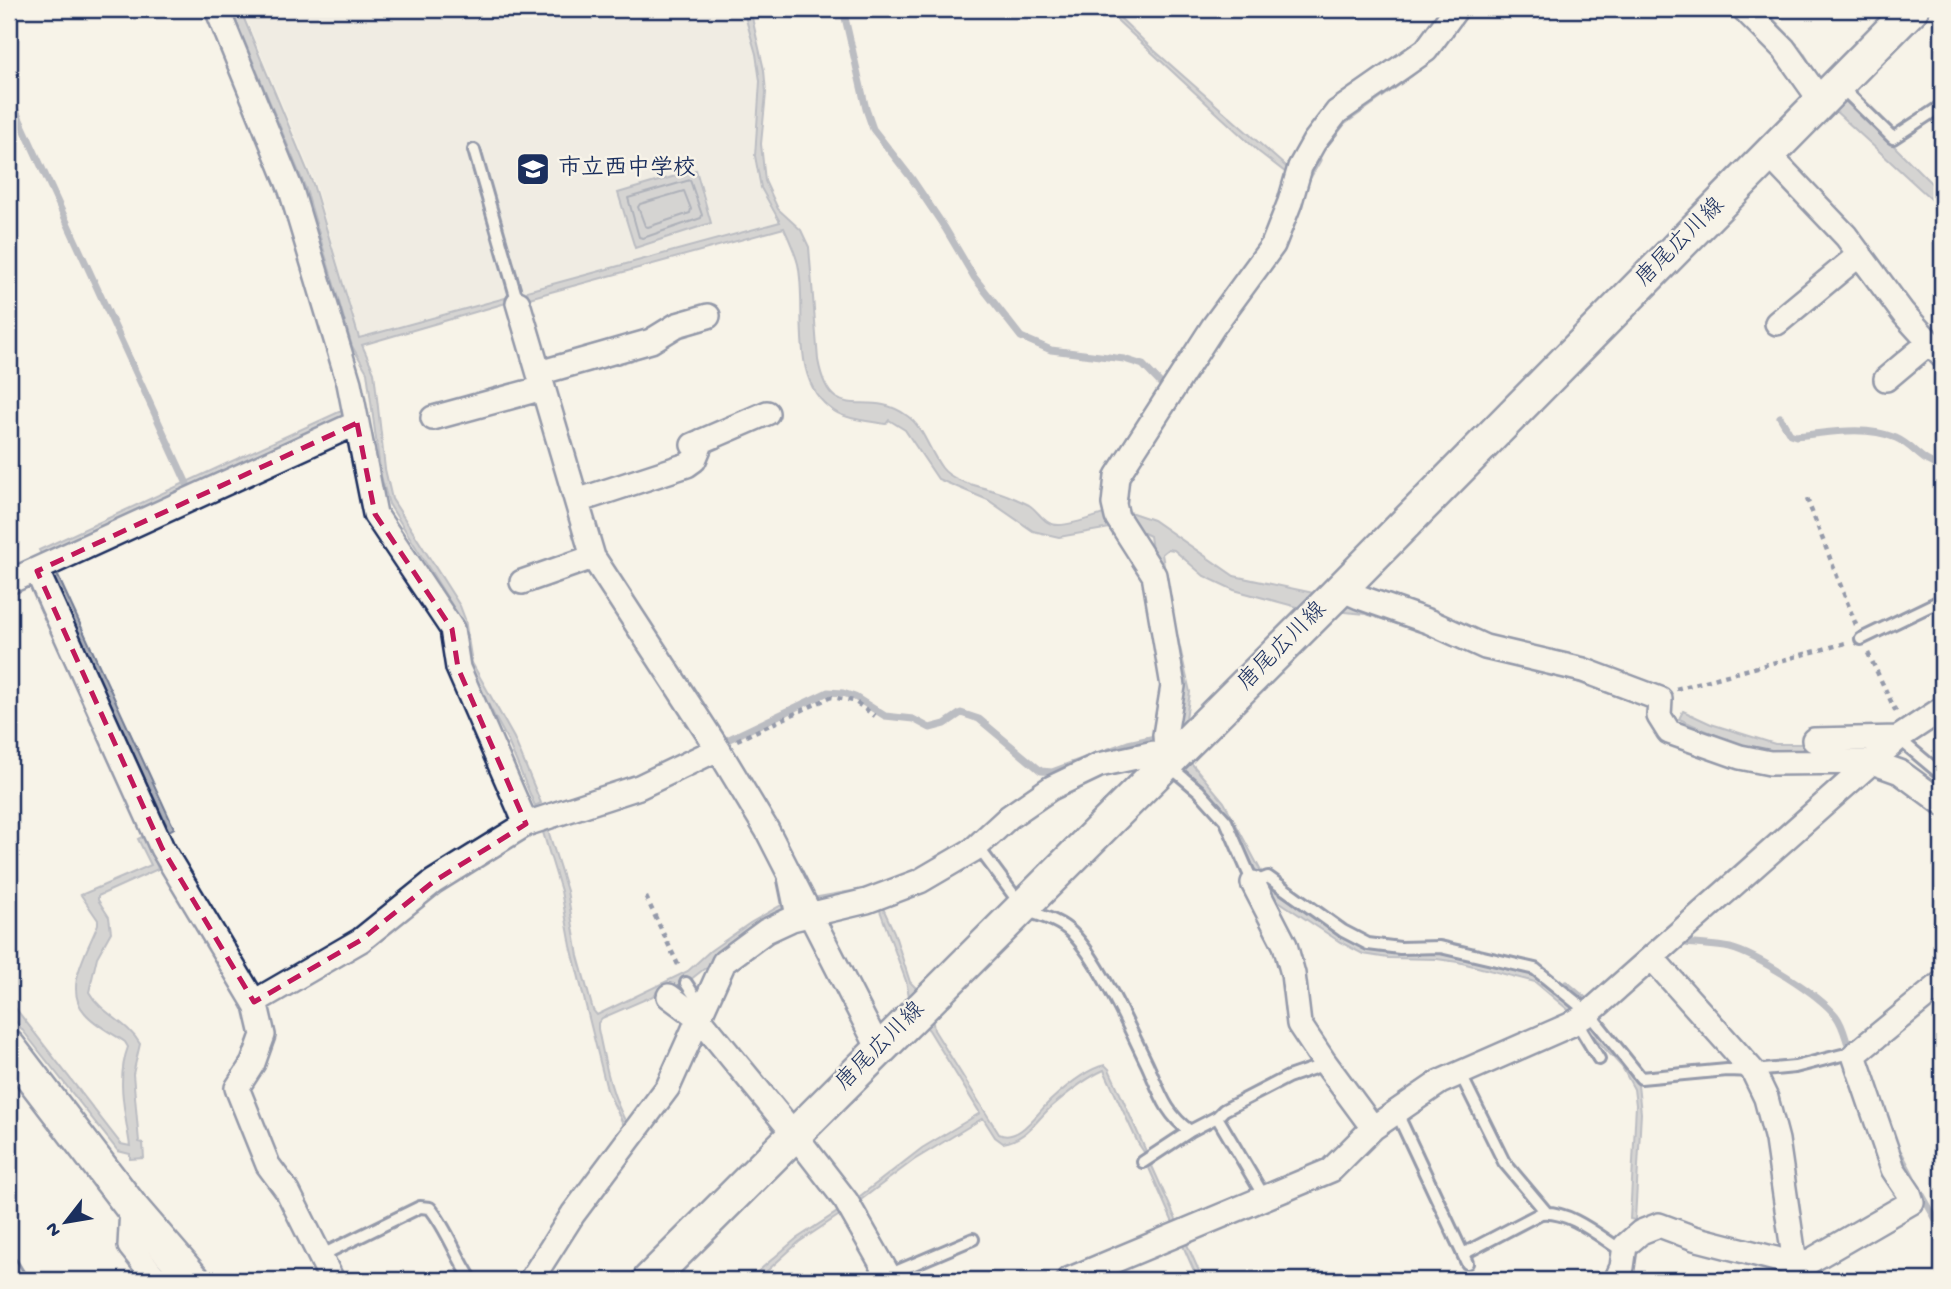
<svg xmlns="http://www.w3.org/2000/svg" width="1951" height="1289" font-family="'Gochi Hand','Klee One',sans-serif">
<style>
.built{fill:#e6e5de}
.water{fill:#acb0b9;stroke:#727c95;stroke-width:2}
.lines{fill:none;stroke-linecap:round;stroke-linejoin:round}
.shore{stroke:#556382;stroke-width:2}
.stream{stroke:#727c95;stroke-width:7}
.lane-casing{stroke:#1b2f5e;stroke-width:16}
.street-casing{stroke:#1b2f5e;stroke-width:28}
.secondary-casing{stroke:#1b2f5e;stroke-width:37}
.path{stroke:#1b2f5e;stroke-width:4.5;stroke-dasharray:5 5;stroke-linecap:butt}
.lane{stroke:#f7f3e8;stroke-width:10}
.street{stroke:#f7f3e8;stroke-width:23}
.secondary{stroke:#f7f3e8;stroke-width:32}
.marked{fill:none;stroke:#c2185b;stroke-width:5;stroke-dasharray:14 9;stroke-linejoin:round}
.labels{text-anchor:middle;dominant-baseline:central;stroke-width:5;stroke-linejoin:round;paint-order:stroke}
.poi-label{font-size:23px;font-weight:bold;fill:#1b2f5e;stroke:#f7f3e8;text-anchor:start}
.street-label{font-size:23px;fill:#1b2f5e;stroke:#f7f3e8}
</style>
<rect width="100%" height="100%" fill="#f7f3e8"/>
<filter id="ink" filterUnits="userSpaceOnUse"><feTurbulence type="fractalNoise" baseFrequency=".0143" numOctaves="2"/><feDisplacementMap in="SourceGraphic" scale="14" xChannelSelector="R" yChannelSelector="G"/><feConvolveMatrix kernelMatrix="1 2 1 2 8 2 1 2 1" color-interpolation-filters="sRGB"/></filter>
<g filter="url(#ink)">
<path class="built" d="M242,9h501l12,46 4,26 -5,74 5,31 19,36 -419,115 -44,-154z"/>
<path class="water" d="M231,9h9l73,175 46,154 146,-40 1,5 -144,42 12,27 11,97 7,30 68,107 5,13 7,44 42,75 27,65 -6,3 -28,-67 -37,-68 -4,-12 -6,-41 -71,-114 -8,-28 -14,-104 -15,-26 -46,-157z
M743,9h7l14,61 2,23 -5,51 4,37 13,28 23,21 8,17 9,113c13,70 48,26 88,55 18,12 23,36 36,53 13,17 48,19 67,28 7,3 14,6 20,9 11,7 14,20 30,20 17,0 44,-12 62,-16l32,11 81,56 112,24 224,73 78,28 -2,6 -75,-27 -84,-20 -73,-31 -48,-15 -65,-6 -67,-18 -30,-14 -30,-26 -6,-1 -6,5 10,58 18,80 -5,33 2,33 37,44 46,86 86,57 42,9 39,-1 91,19 7,3 36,31 52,55 15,24 3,28 -6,107 -5,-1 6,-114 -2,-16 -12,-22 -49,-53 -38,-32 -77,-20 -21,-3 -49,-1 -25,-4 -23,-12 -72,-48 -45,-85 -40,-40 -33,-233 -20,-10h-9l-62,11 -26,-6 -45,-31 -50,-21 -33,-49 -16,-10 -3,4c-15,-3 -39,-4 -52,-13 -47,-30 -26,-102 -36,-147 -3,-12 -9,-25 -14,-36l-255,70 -2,-7 253,-69 -19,-34 -6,-32 5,-75 -4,-27z
M1105,9h6l36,35 145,128 -2,4 -31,-24z
M1464,9h6l-34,47 -24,20 -67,48 -19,24 -3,-3 15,-22z
M1752,9h12l36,38 21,33 23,16 98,98v15l-110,-101z
M696,170l15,53 -76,25 -17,-55z
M341,411l3,5 -297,136 -5,4 -3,-6z
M57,574l117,254 -7,4 -3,-6 2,-2 -114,-247z
M1683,711l28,13 64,20h97l1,7c-35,1 -73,7 -108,0 -29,-6 -58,-20 -86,-32z
M547,827l20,64 11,65 15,54 4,5 91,-44 22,-20 40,-28 35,-20 83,-15 4,4 -159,70 -23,18 -88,38 -4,5v6c7,34 13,67 30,97l-3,2 -18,-38 -36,-144 -10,-55 -19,-62z
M146,835l12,34 -60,27v4l11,17 2,15 -14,25 -8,35c12,22 39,30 51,52l-7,30 6,68 4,1 1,15 -14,1v-5l-12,-3 -109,-138v-13l112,144 9,2c-5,-34 -14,-67 -2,-99l-3,-5c-13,-9 -30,-17 -40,-29 -23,-25 4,-64 13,-89v-4l-17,-25 70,-30 -13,-26z
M882,906l12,26 16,50 8,8 14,27 2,13 65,104c20,9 38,-21 51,-33 14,-13 36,-32 55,-36l4,4 37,82 -2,1 -6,-9 -34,-73c-20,9 -38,24 -54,38 -16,15 -24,31 -47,35l-8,-6 -12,-19 -69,42 -56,42 -3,-2 67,-52 58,-35 -51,-83 -17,-19 -6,-30 -27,-73z
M1152,1166l51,114h-5l-49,-112z
M839,1211l2,3 -42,28 -42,38h-9l48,-41z"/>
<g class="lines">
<path class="shore" d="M690,180l12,35 -1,3 -58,20 -4,-1 -11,-39z
M684,191l7,18 -1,4 -42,14 -3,-1 -7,-19 2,-3z"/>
<path class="stream" d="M843,9l23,100 7,20 39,50 33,49 29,49 47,60 30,13 73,9 19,6 20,21
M9,96l178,388
M1307,179l11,-19
M1780,417l10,17 6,2c32,-3 69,-11 100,2 18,8 25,24 46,29
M725,741l103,-49 15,1 12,4 30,19 28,3 17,9 15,-4 16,-11 18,6 62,52 11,1 76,-28 27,-6
M1686,943c14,2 30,2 44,5 27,7 89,46 106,68 6,8 8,16 11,26
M1566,984l20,17 8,-2
M1900,1154l12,23
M1918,1188l24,42"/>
<g class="lane-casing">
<path id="lane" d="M1840,86l53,52 47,-31 2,3
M474,150l44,153
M1861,639l81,-39
M1898,738l44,37
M1168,765l31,26 27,30 27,62 15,-6 75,54 25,13 32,4 40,-1 95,22 54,44 52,65 86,-8 26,1 42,-4 47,-12h12
M978,847l43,58
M784,880l8,39
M1024,910c17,6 35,10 48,23 27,27 58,96 75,131 12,26 18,50 43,67l27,-14 48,81
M686,983l16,24
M1576,1021l23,38
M1460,1073l44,89 42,50
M1396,1111l71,152
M1217,1117l7,-7 64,-33 38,-13
M1143,1162l47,-31
M1463,1254l78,-41c29,-3 59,24 83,39
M320,1256l100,-49 10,1c18,22 26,49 42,72
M12,1265l9,15
M888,1275l85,-36"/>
</g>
<g class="street-casing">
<path id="street" d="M217,9l74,181 58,193 26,131 77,115 6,39 68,156 113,-37 79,-38
M1744,9l40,40 37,52
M1768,154l78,82 57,77 39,43
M518,303l75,254 125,192 49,81 112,219
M1777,323l83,-69
M539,373l112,-32 26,-16 31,-9
M1886,379l44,-37
M433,418l110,-30
M693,445l74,-32
M577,501l110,-36 7,-5 8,-19
M37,571l125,277 94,157 7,30 -10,28 -16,25 31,77 20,27 44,88
M9,582l348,-159
M522,582l71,-25
M1341,589l18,8 71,25 55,25 98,23 77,29 -1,17 10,16 71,25 30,6 102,-1 28,10 42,31
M1814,740l84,-2
M1167,764l-2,-29 8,-49 -19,-111 -37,-58 -3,-13 3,-28 96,-149 60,-82 17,-43 10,-35 14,-25 23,-30 89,-62 30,-41
M1253,883l32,62 8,29 6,50 24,36 50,68
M669,996l31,23 95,116 51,66 45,79
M254,1002l107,-62 72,-58 93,-58
M132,1208l-2,38 27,34
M1795,1264h10l107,-62 -3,-9 -16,-24 -39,-114 88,-72
M531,1280l42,-66 95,-127 56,-125 42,-31 26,-12 75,-18 53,-20 53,-31 36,-33 42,-29 48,-23 69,-15
M1068,1280l263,-110 42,-42 67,-46 130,-57 19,-12 312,-277 41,-27
M1616,1280l6,-13 3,-21 16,-14 18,-7 35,13 101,26 -18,-124 -11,-42 -13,-27 -101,-113"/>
</g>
<g class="secondary-casing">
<path id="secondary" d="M9,1047l123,161 62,72
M649,1280l685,-684 578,-587"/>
</g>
<path class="path" d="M1807,499l49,126
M1868,653l29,61
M1676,689l170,-46
M737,740l94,-43 23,4 21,15
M646,897l34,72"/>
<use href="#lane" class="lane"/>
<use href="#street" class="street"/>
<use href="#secondary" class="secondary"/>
</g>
</g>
<path d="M0 0H1951V1289H0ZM357,423l18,91 77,115 6,39 68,156 -93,58 -72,58 -107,62 -92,-154 -125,-277z" fill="#f7f3e8" fill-opacity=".55" fill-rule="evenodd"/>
<path class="marked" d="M357,423l18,91 77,115 6,39 68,156 -93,58 -72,58 -107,62 -92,-154 -125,-277z"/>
<defs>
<g id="school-square" transform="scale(1.75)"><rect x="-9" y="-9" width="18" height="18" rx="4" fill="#1b2f5e" stroke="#f7f3e8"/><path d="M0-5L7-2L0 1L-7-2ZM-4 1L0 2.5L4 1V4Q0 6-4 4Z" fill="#fff"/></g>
</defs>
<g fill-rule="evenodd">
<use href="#school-square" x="533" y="169"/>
</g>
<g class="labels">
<g class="poi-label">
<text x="558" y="169">市立西中学校</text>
</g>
<g class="street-label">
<text transform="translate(1681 243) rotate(-45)">唐尾広川線</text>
<text transform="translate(1283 647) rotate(-45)">唐尾広川線</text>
<text transform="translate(881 1047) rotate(-45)">唐尾広川線</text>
</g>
</g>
<rect width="1951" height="1289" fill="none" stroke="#f7f3e8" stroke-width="35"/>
<rect x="18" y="18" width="1916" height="1254" fill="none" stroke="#1b2f5e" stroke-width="2.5" filter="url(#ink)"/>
<g transform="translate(66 1222) rotate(239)" stroke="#f7f3e8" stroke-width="5" paint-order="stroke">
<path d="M0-5L12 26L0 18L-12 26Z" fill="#1b2f5e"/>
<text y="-10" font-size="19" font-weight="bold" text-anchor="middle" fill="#1b2f5e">N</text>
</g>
</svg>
